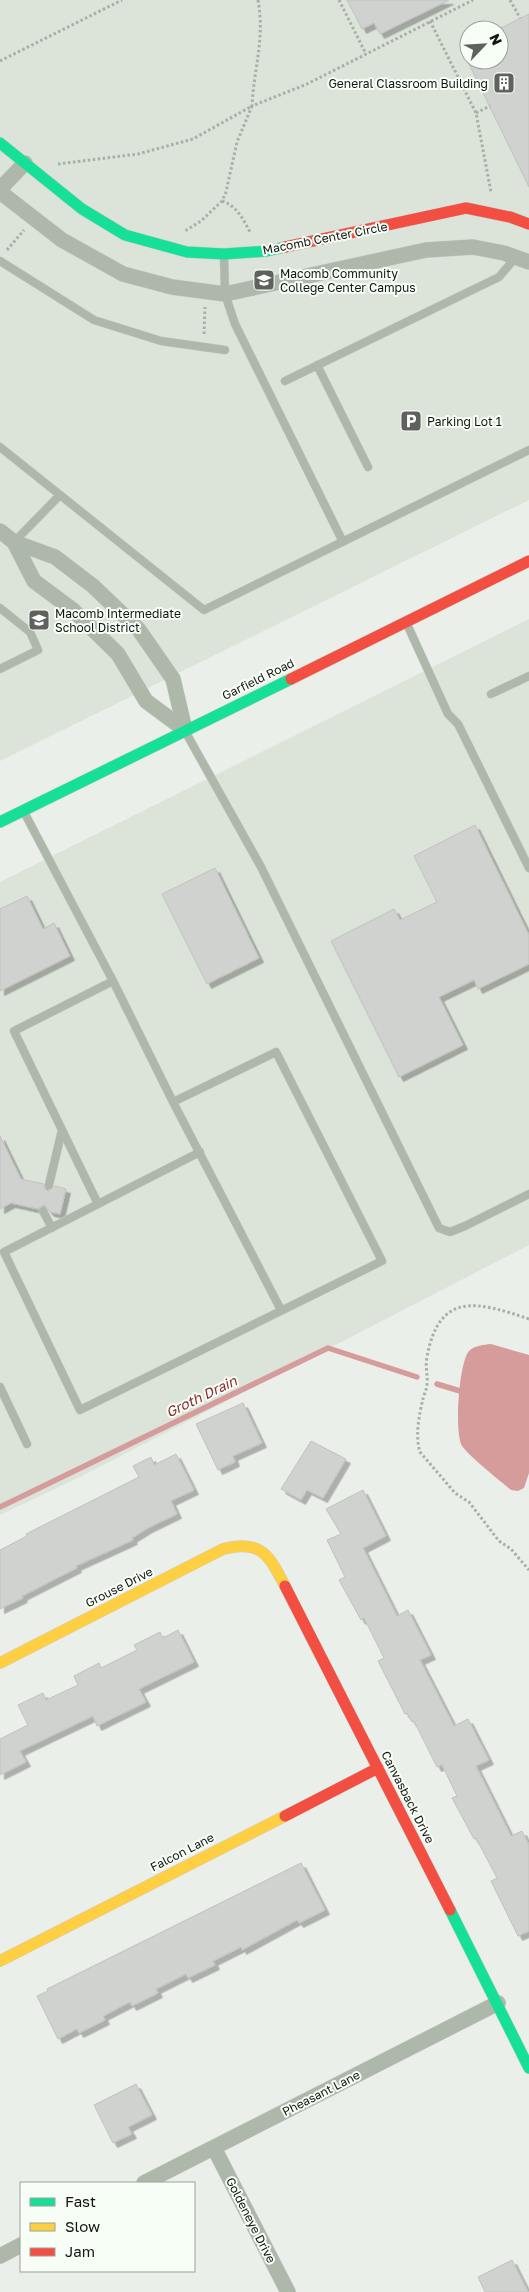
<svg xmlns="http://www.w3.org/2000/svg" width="529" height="2292" font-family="'Golos Text',sans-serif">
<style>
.built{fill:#dce3d9;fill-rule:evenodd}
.water{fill:#d69c9c}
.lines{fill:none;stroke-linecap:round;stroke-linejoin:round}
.stream{stroke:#d69c9c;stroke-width:5.5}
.building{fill:#cfd2ce;stroke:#c0c2bf;filter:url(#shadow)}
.lane-casing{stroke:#c9cbc8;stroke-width:9}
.street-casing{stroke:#c9cbc8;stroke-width:16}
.fast-casing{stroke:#c9cbc8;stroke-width:12}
.slow-casing{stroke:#c9cbc8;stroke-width:12}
.jam-casing{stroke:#c9cbc8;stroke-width:12}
.path{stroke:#a8afa6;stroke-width:3;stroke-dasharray:2.5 2.5;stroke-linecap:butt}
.lane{stroke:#adb7aa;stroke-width:8}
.street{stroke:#adb7aa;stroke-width:15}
.fast{stroke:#16e098;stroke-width:11}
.slow{stroke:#ffcf43;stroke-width:11}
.jam{stroke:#f24e42;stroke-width:11}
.labels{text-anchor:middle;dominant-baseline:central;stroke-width:4;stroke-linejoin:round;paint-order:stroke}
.poi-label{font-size:12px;fill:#131513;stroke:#f7fef6;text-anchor:start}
.street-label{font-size:12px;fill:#131513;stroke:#f7fef6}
.water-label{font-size:14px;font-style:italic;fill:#8d2732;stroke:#f7fef6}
</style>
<defs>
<filter id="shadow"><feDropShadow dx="4.5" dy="4.5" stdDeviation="0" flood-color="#0004"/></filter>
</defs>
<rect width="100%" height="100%" fill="#ebefea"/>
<path class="built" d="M0,0h529v500l-529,261zM469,30h30v30h-30z
M529,619v626l-449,232 -80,38v-633z"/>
<path class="water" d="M491,1344l38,11v118l-5,15 -6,3 -7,-1c-12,-10 -40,-32 -49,-44 -8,-13 -3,-84 7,-95 6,-6 15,-6 22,-7z"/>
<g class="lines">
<path class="stream" d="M437,1384l23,7
M0,1507l328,-159 89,29"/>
</g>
<path class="building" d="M347,0h102l-69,34 -6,-11 -12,6z
M529,14v173l-62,-127h32v-31z
M475,825l54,110v29l-51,25 -4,-9 -35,17 24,48 -64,32 -68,-136 63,-32 6,11 37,-18 -23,-46z
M215,868l44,90 -52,26 -45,-90z
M27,896l16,33 11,-6 16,33 -70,35v-82z
M0,1136l21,43 23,5 1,5 3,2 7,-5 11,3 -6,25 -10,-2 -6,-7 -6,4 -27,-6 -11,6z
M243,1403l19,40 -29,13 2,6 -17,8 -22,-46z
M311,1441l35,18 -23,39 -16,-8 -6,10 -20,-11z
M176,1454l18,36 -23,11 6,13 -29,14 -16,10 1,2 -57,26 1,2 -55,28 1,2 -23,11v-59l27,-14 -1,-2 113,-57 -6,-11 18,-9 3,8z
M363,1490l23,46 -23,12 34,68 11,-6 23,45 -11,5 34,66 14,-7 21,41 -13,6 35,70 11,-5 7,14v86l-11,5 -27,-55 6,-3 -21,-40 -2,1 -22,-41 5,-2 -15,-31 -5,2 -23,-46 -2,1 -5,-9 -2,1 -27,-53 6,-3 -20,-40 -3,2 -22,-40 6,-3 -18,-37 14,-6 -15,-25z
M178,1630l16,32 -55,27 7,13 -49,24 -4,-10 -73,35 6,11 -26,13v-36l28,-14 -10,-20 25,-12 3,7 32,-15 -4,-9 25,-13 2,5 36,-18 -3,-5 26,-13 3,6z
M301,1863l24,47 -26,13 -2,-3 -55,30 -1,-3 -28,14 2,4 -27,13 -2,-4 -30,15 2,4 -26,13 -2,-4 -27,14 2,4 -26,13 -2,-4 -19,10 -21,-43 11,-5 -1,-2z
M136,2084l16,31 -24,12 4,7 -19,9 -19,-38z
M512,2260l16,32h-43l-7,-15z"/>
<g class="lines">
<g class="lane-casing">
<path id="lane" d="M224,256l1,38 10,30 108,218
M0,261l94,59 67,21 64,9
M317,365l51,102
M285,381l214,-104 17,-20
M0,447l204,163 325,-160
M14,542l46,-47
M0,608l30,24 8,18 -38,19
M406,622l42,92 10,10 71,144
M491,694l38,-18
M185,731l76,136 178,361 11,4 15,-6 64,-32
M24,812l89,169 60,121 103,-50 106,209 -302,149 -76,-158 94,-48 -84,-173 99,-50
M173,1102l108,208
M49,1185l13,-55
M98,1204l102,-52
M43,1211l9,17
M0,1387l27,57"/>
</g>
<g class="street-casing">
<path id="street" d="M0,189l25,-26
M0,192l62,48 61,34 49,13 53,7 201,-44 47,-3 31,6 25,9
M0,531l14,11 41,15 38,29 46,44 34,49 12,51
M14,542l20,39 39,29 45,44 28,47 39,29
M214,2148l74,144
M144,2183l354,-180
M0,2256l21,-11"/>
</g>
<g class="fast-casing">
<path id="fast" d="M0,143l82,66 43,26 62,17 37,2 43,-3 18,-4
M0,822l291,-143
M450,1910l79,158"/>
</g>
<g class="slow-casing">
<path id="slow" d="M0,1663l223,-114c38,-10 46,6 62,37
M0,1961l285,-145"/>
</g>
<g class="jam-casing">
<path id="jam" d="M285,247l181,-39 44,9 19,7
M291,679l238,-118
M285,1586l165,324
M285,1816l93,-48"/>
</g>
<path class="path" d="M258,0c7,39 -4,67 -6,106l55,-22 166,-84
M339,0l27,54
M510,0l10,18
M430,21l46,92 15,79
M0,61l122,-61
M476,113l14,-7
M58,164l80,-10 55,-15 59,-33 -15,36 -11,50 -4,9 -21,20 -16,10
M222,201c15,5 21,18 28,31
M7,250l17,-20
M204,334l1,-27
M529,1319c-50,-17 -90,-29 -102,38 -2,9 1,18 0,27 0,5 -3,10 -4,15 -4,15 -8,38 -3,53l35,41 14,9 30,39 12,8 18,21"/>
<use href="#lane" class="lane"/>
<use href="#street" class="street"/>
<use href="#fast" class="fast"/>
<use href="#slow" class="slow"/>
<use href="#jam" class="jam"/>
</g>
<defs>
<g id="building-square" transform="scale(1.125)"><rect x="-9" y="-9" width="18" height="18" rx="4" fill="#5f615e" stroke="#f7fef6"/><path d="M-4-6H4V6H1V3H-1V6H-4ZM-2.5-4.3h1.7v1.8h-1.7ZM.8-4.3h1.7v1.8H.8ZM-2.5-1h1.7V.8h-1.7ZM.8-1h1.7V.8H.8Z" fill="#fff"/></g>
<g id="university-square" transform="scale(1.125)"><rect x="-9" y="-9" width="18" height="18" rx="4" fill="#5f615e" stroke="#f7fef6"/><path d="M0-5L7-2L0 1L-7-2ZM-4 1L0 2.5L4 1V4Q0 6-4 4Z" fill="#fff"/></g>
<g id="parking-square" transform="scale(1.125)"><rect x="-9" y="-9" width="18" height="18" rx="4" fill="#5f615e" stroke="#f7fef6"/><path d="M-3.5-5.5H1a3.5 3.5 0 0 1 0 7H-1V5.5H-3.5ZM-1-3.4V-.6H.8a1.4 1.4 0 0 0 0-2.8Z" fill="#fff"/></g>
<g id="school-square" transform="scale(1.125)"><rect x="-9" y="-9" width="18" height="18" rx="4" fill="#5f615e" stroke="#f7fef6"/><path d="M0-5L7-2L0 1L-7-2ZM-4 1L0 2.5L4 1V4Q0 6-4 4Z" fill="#fff"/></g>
</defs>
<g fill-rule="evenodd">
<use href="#building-square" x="504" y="83"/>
<use href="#university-square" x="264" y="280"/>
<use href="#parking-square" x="411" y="421"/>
<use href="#school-square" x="39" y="620"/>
</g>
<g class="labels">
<g class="poi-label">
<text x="488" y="83" text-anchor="end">General Classroom Building</text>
<text x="280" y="273">Macomb Community<tspan x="280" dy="14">College Center Campus</tspan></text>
<text x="427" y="421">Parking Lot 1</text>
<text x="55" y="613">Macomb Intermediate<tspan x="55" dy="14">School District</tspan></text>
</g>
<g class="street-label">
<text transform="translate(325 238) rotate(-11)">Macomb Center Circle</text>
<text transform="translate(258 679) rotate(-26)">Garfield Road</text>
<text transform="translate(119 1587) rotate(-27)">Grouse Drive</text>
<text transform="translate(408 1797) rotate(63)">Canvasback Drive</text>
<text transform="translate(182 1852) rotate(-27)">Falcon Lane</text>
<text transform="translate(321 2093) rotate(-27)">Pheasant Lane</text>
<text transform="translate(251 2220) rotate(63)">Goldeneye Drive</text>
</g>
<g class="water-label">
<text transform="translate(201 1396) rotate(-26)">Groth Drain</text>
</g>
</g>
<rect x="20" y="2182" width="175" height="90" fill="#f7fef6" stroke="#9ca19b"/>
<rect x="30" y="2198" width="25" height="8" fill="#16e098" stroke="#9ca19b"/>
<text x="65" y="2207" font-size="15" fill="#131513">Fast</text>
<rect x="30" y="2223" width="25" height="8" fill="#ffcf43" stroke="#9ca19b"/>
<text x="65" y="2232" font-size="15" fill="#131513">Slow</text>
<rect x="30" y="2248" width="25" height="8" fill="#f24e42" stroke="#9ca19b"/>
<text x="65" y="2257" font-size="15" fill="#131513">Jam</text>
<g transform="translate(484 45) rotate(65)"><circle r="24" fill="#f7fef6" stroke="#9ca19b"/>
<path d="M0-4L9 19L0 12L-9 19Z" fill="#5f615e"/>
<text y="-8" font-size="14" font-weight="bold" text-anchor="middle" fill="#131513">N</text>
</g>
</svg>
